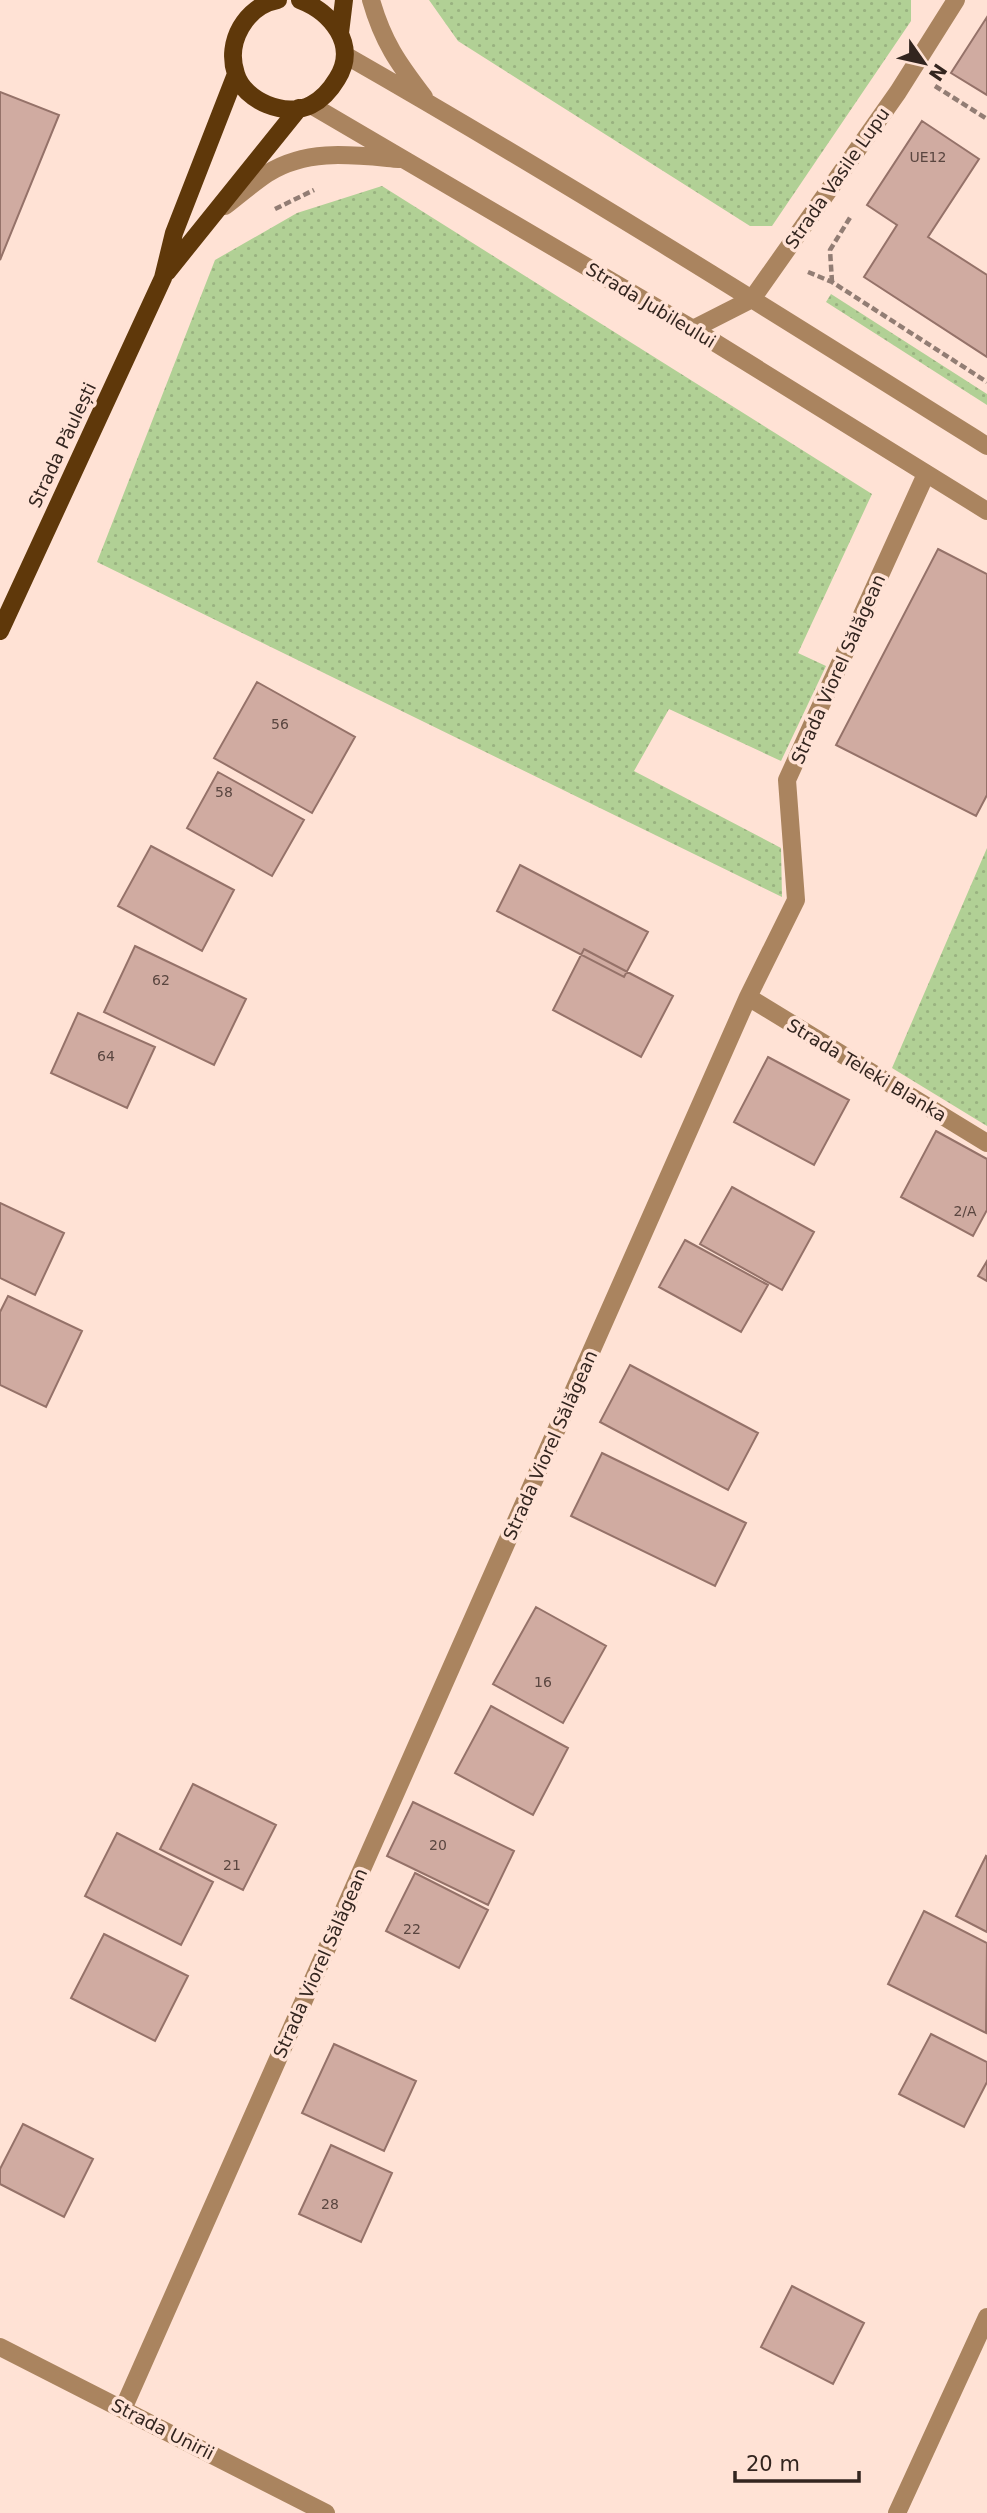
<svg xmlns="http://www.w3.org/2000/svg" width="987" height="2513" font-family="'DejaVu Sans',sans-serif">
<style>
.grass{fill:url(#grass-dots)}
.building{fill:#d0aba1;stroke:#957269;stroke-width:2}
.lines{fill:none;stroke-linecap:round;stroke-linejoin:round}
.path{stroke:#927d74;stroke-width:4.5;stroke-dasharray:7 3.5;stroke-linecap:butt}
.minor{stroke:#aa845f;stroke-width:18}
.major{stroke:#5f380a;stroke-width:18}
.labels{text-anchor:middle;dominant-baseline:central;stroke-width:7;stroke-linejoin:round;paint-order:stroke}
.number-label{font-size:14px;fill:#5a4640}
.street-label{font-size:18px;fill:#33251f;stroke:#ffe2d5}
</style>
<defs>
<pattern id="grass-dots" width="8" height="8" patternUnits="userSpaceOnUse" patternTransform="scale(1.75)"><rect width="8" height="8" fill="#b1d095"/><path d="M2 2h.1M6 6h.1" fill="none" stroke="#99b280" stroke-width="1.8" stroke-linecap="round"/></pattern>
</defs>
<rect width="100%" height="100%" fill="#ffe2d5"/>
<path class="grass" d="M429,0h482v21l-139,205h-22l-292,-185z
M382,186l490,308 -74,159 28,13 -45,95 -112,-52 -35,62 147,77 1,49 -685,-335 118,-302 82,-47z
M831,294l156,100v11l-161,-103z
M987,848v278l-95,-58z"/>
<path class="building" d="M987,17v78l-36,-22z
M0,92l59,23 -59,145z
M922,121l57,38 -51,78 59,38v82l-123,-80 33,-52 -30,-20z
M938,549l49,25v221l-11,21 -140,-71z
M257,682l98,55 -43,76 -98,-55z
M218,772l86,48 -32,56 -85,-48z
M151,846l83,44 -32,61 -84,-45z
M520,865l128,67 -24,45 -127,-66z
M135,946l111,53 -32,66 -110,-53z
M584,949l89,47 -32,61 -88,-47z
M78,1013l77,34 -28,61 -76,-35z
M768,1057l81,43 -35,65 -80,-43z
M936,1131l51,28v51l-14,26 -72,-39z
M732,1187l82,45 -32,58 -82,-46z
M0,1203l64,30 -29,62 -35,-17z
M685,1240l83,45 -27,47 -82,-45z
M987,1261v20l-9,-5z
M8,1296l74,35 -36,76 -46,-22v-73z
M630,1365l128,68 -30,57 -128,-68z
M602,1453l144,70 -31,63 -144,-70z
M536,1607l70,39 -43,77 -70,-39z
M491,1706l77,42 -35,67 -78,-42z
M193,1784l83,41 -33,65 -83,-41z
M413,1802l101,49 -26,54 -101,-49z
M117,1833l96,49 -32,63 -96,-49z
M986,1856l1,1v75l-31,-16z
M415,1873l73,37 -29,58 -73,-37z
M924,1911l63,32 -1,90 -98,-49z
M104,1934l84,42 -33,65 -84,-43z
M931,2034l56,28v20l-23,45 -65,-33z
M334,2044l82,37 -32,70 -82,-38z
M23,2124l70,35 -29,58 -64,-33v-15z
M331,2145l61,28 -31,69 -62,-28z
M792,2286l72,37 -31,61 -72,-37z"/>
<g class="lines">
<path class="path" d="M935,86l52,33
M275,209l39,-19
M808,272l24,10 155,100
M832,282l-2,-32 21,-34"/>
<path class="minor" d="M371,0c12,42 27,63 53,97
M345,55c217,124 430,258 642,391
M311,105l382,224 294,182
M225,206c14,-11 28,-23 43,-33 40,-25 86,-18 131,-14
M693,329l59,-30 146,-207 58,-92
M748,997l239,146
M0,2347l326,166
M123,2409l625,-1412 48,-97 -9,-120 139,-306
M897,2513l90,-196"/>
<path class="major" d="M278,0c-32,6 -53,42 -42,74 8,27 50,44 75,31 12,-6 20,-16 26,-26 22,-34 -6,-67 -37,-79
M340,33l4,-33
M167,272l132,-164
M0,631l163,-353 11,-45 62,-159"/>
</g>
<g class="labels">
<g class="number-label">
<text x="928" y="157">UE12</text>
<text x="280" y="724">56</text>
<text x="224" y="792">58</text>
<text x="161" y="980">62</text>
<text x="106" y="1056">64</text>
<text x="965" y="1211">2/A</text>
<text x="543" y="1682">16</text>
<text x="438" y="1845">20</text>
<text x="232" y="1865">21</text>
<text x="412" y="1929">22</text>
<text x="330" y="2204">28</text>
</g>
<g class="street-label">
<text transform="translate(837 178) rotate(-55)">Strada Vasile Lupu</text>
<text transform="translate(651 305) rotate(31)">Strada Jubileului</text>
<text transform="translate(62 445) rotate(-65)">Strada Păulești</text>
<text transform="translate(838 669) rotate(-66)">Strada Viorel Sălăgean</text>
<text transform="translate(867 1070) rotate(31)">Strada Teleki Blanka</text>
<text transform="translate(550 1445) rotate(-66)">Strada Viorel Sălăgean</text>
<text transform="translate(320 1963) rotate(-66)">Strada Viorel Sălăgean</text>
<text transform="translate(163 2429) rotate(27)">Strada Unirii</text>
</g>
</g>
<g transform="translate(924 63) rotate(124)" stroke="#ffe2d5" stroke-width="5" paint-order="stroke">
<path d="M0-5L12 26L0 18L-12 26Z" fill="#33251f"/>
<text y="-10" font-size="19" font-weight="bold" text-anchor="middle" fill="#33251f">N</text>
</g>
<path d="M735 2471v10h124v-10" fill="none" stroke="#33251f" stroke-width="3.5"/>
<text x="746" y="2471" font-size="21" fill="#33251f" stroke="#ffe2d5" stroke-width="5" paint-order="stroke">20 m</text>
</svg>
